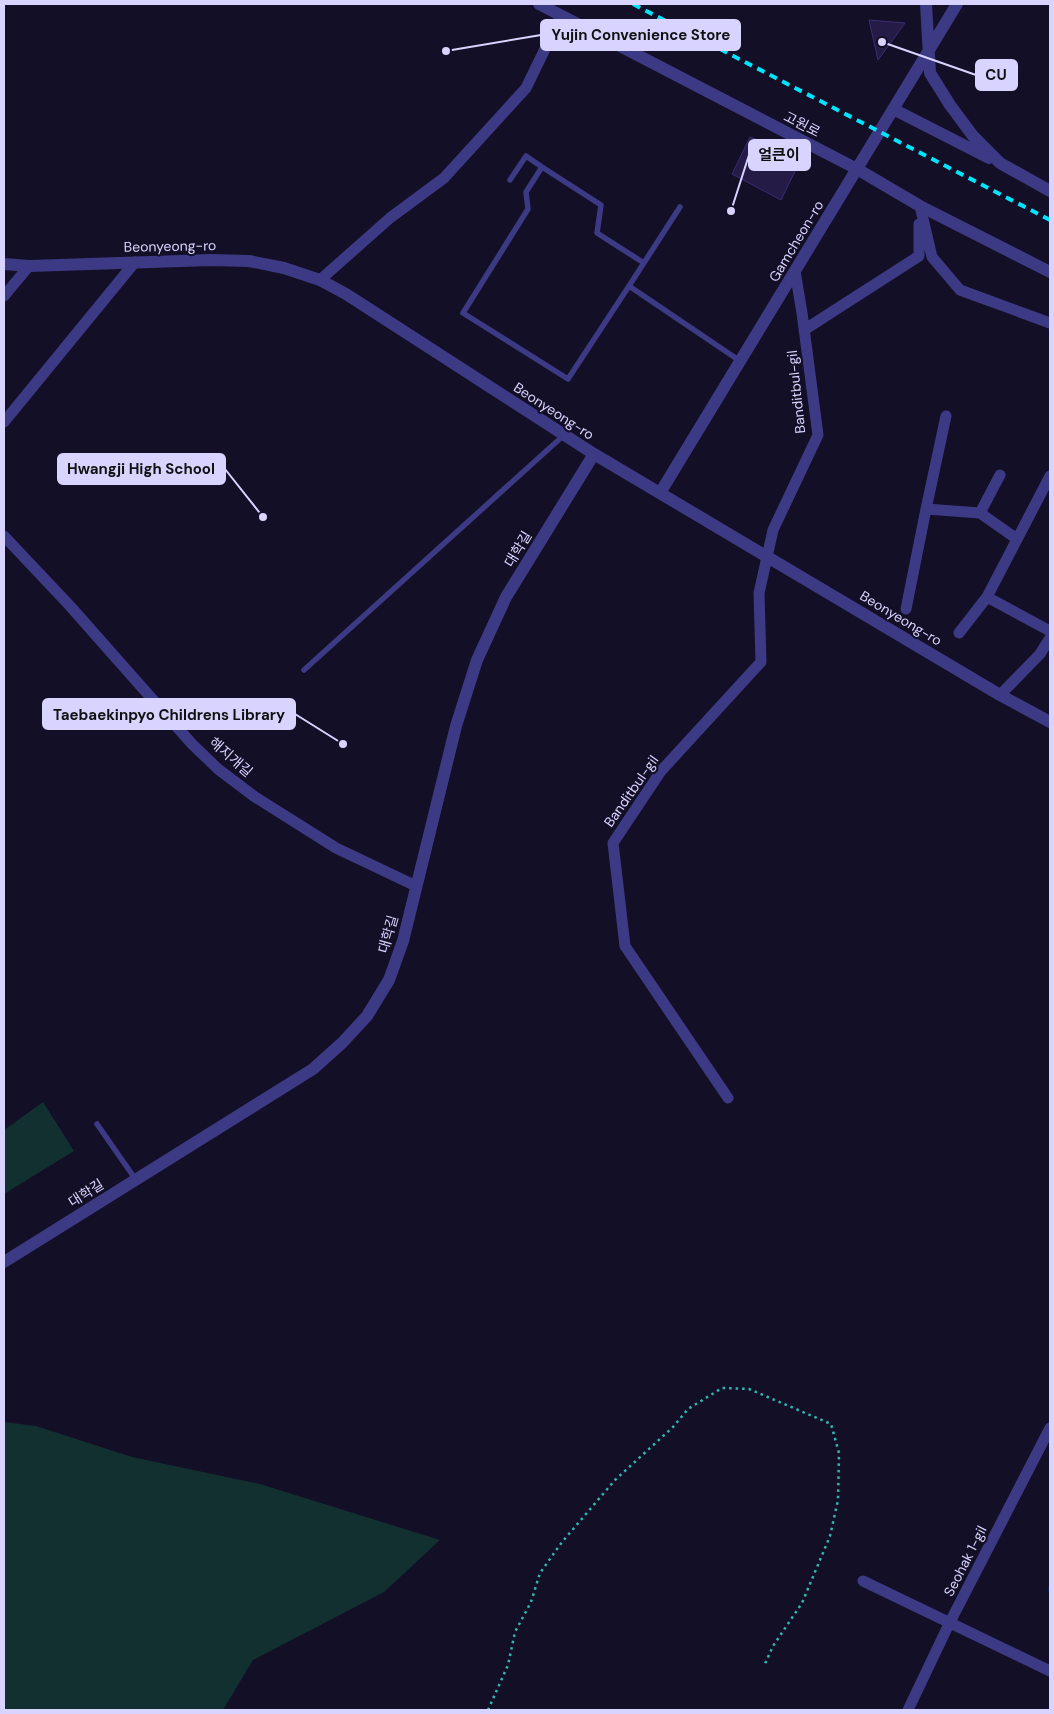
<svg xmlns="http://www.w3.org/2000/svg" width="1054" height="1714" font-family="'DM Sans','Noto Sans KR',sans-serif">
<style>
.green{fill:#12302f}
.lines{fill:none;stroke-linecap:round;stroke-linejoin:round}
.stream{stroke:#0c2248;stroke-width:4.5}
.building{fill:#241b47;stroke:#3b2d73}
.path{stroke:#2fb8b0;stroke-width:2.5;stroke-dasharray:2.5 4;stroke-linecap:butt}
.service{stroke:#3d3a85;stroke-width:5.5}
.minor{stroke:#3d3a85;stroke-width:11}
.tertiary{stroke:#3d3a85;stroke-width:12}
.rail{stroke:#00e5ff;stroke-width:4;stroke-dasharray:8 6;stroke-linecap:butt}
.labels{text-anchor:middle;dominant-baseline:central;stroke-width:4.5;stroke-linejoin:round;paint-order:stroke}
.street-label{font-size:14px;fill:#d9d4ff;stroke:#130f26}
.leader{fill:none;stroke:#d9d4ff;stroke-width:2}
.callout-dot{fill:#d9d4ff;stroke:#130f26;stroke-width:2}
.callout{fill:#d9d4ff;stroke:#d9d4ff;stroke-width:2}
.callout-label{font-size:15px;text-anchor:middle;font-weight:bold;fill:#111}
</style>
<rect width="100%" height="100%" fill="#130f26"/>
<path class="green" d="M43,1102l31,49 -70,43v-64z
M4,1422l32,4 96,31 128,27 180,56 -56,52 -131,68 -30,50h-219z"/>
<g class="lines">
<path class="stream" d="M1050,1588v2"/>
</g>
<path class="building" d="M869,20l36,3 -27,37z
M750,137l52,20 -21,43 -49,-26z"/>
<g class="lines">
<path class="path" d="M488,1710l20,-45 7,-33 16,-30 9,-29 22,-31 53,-62 58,-53 15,-18 34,-21 27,1 82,35 8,29 -1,47 -8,36 -28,67 -29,43 -9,20"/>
<path class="service" d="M510,180l16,-24 16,11
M644,263l-47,-30 4,-28 -59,-38 -16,25 2,17 -65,104 105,66 61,-93 111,75
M629,286l51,-79
M304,670l260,-235
M97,1124l39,56"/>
<path class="minor" d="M920,206l12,51 28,33 90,33
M320,280l70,-62 54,-40 82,-90 35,-72
M4,296l25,-30
M804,330l115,-74v-32
M4,422l131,-160
M1000,475l-20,38 37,26
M1050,476l-63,121 63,34
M926,509l20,-93
M4,536l66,70 122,138 26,25 37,28 81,51 80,38
M906,609l20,-100 54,4
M959,633l28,-36
M1000,695l40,-41 10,-16
M728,1098l-103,-152 -12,-103 48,-72 100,-109 -2,-69 14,-63 45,-95 -16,-122 -7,-42
M863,1581l187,90
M908,1710l41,-86 101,-196"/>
<path class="tertiary" d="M539,4l318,165 63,37 130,66
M926,4l4,69 20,32 23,31 27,27 50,28
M893,109l96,49
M4,264l25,2 182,-6 38,1 35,7 36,12 26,14 248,160 406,241 50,27
M660,493l297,-489
M4,1262l309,-193 29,-26 25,-27 22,-36 14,-39 53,-215 21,-66 29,-63 88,-143"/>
<path class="rail" d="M633,4l417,216"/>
</g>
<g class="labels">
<g class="street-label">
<text transform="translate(802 124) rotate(27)">고원로</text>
<text transform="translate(796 241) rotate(-59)">Gamcheon-ro</text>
<text transform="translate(170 246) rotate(-1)">Beonyeong-ro</text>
<text transform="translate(796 392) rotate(-96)">Banditbul-gil</text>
<text transform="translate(554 411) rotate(33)">Beonyeong-ro</text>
<text transform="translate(518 549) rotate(-59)">대학길</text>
<text transform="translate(901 618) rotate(31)">Beonyeong-ro</text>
<text transform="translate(231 757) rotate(41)">해지개길</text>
<text transform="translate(631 791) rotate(-55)">Banditbul-gil</text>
<text transform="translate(388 934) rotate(-74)">대학길</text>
<text transform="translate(86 1193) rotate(-32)">대학길</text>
<text transform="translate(965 1561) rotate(-63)">Seohak 1-gil</text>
</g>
</g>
<path class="leader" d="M446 51L541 35M882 42L976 75M731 211L749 155M263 517L225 469M343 744L295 714"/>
<g class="callout-dot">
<circle cx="446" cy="51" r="5"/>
<circle cx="882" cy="42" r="5"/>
<circle cx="731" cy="211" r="5"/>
<circle cx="263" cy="517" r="5"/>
<circle cx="343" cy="744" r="5"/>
</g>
<g class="callout">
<rect x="541" y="20" width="199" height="30" rx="5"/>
<rect x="976" y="60" width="41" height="30" rx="5"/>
<rect x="749" y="140" width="61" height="30" rx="5"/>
<rect x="58" y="454" width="167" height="30" rx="5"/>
<rect x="43" y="699" width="252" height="30" rx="5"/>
</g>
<g class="callout-label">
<text x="641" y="40">Yujin Convenience Store</text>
<text x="996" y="80">CU</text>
<text x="779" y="160">얼큰이</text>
<text x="141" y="474">Hwangji High School</text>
<text x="169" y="720">Taebaekinpyo Childrens Library</text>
</g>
<rect width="1054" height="1714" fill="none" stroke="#d9d4ff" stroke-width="10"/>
</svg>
